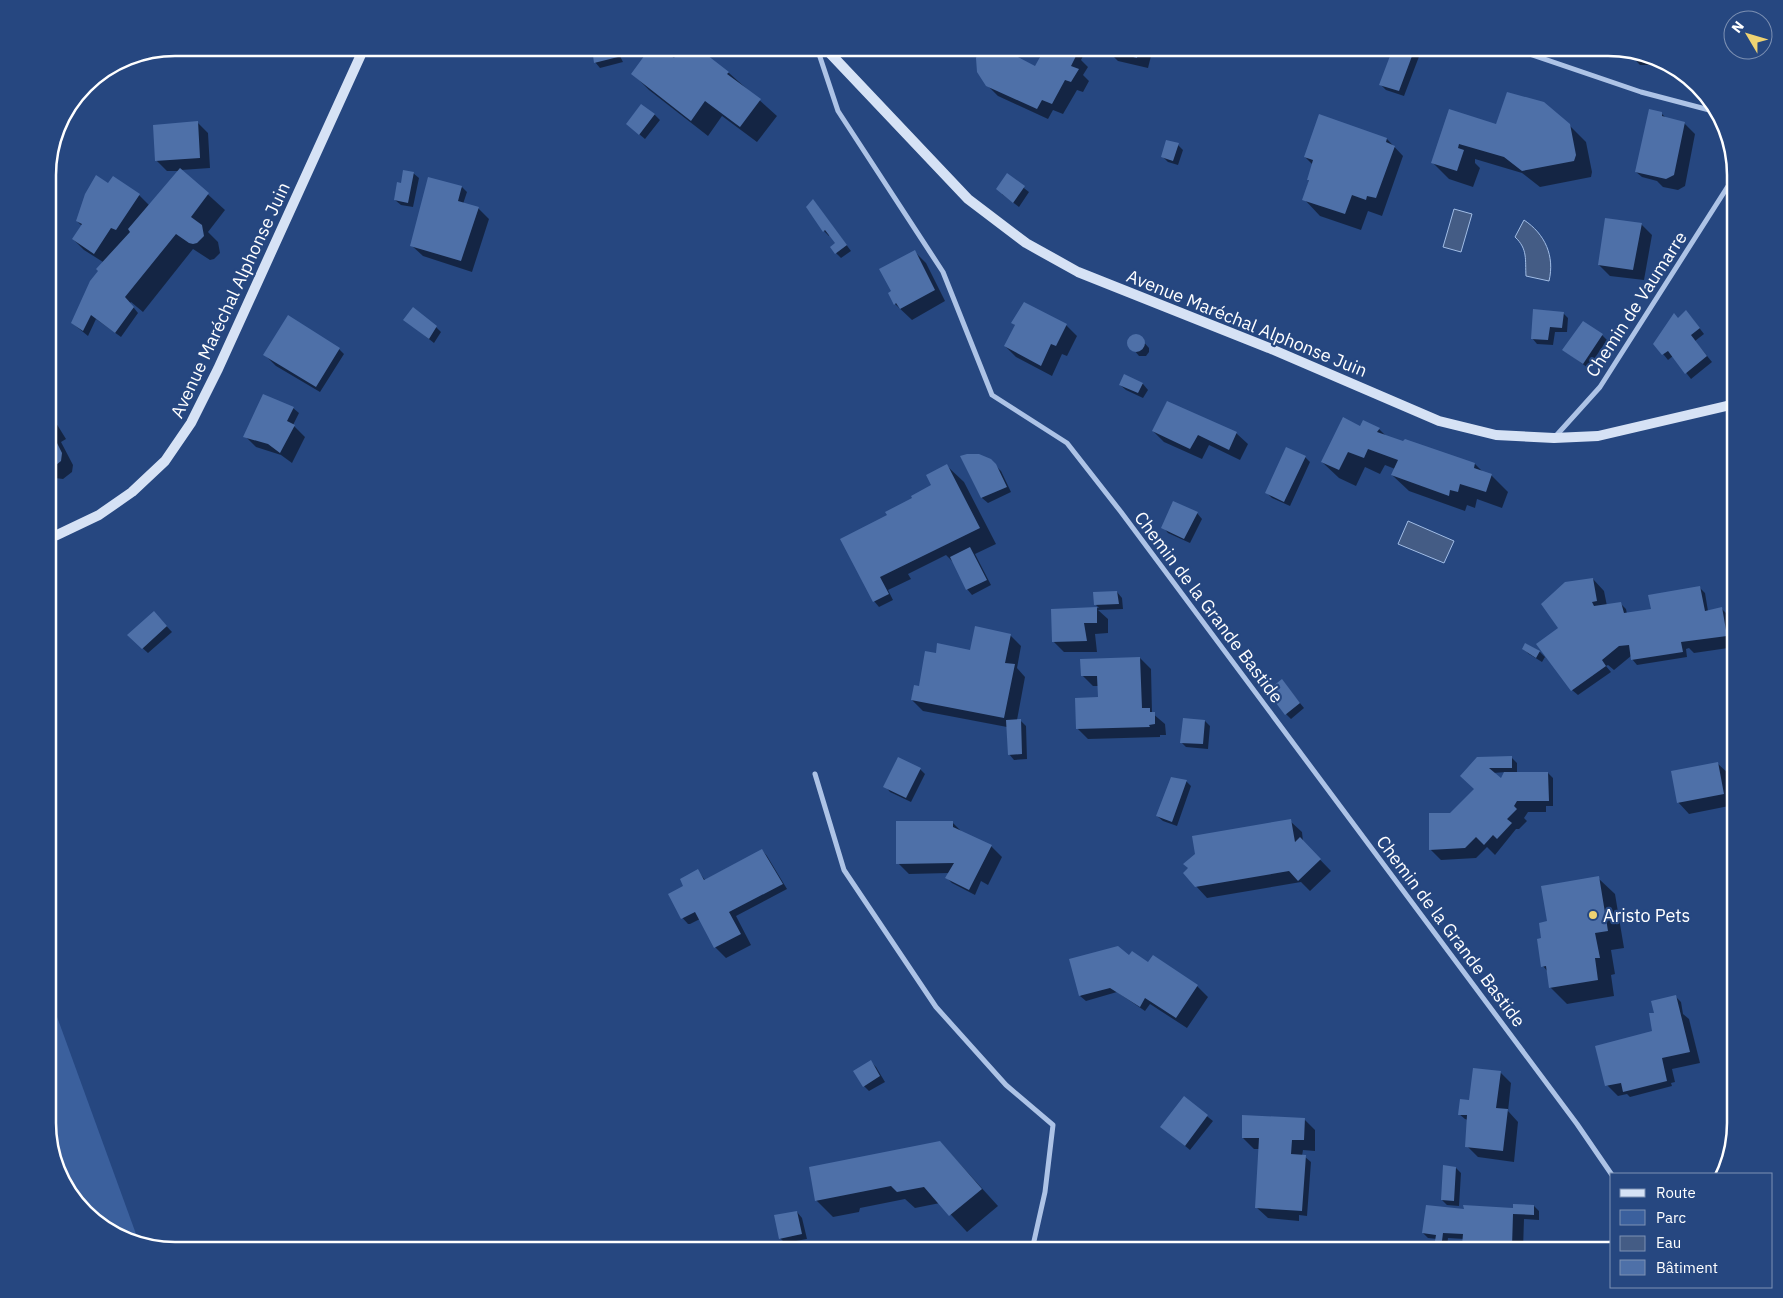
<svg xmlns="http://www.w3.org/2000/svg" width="1783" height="1298" font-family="'IBM Plex Sans',sans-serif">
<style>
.green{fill:#3b609d}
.water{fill:#445c85;stroke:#a1bde6}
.shadow{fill:#0007;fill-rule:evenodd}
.building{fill:#4e70a8}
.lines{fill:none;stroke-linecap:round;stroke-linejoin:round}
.minor{stroke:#adc3e6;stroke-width:5}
.secondary{stroke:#d6e2f5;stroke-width:10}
.poi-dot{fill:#efd372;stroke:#264780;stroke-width:2}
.labels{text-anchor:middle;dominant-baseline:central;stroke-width:4.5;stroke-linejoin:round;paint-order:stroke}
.street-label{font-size:18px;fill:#fff;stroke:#264780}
.poi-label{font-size:18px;fill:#fff;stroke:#264780;text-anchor:start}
.rim{fill:none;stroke:#fff;stroke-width:2.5}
</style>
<rect width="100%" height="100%" fill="#264780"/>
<path class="green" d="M48,992l92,253 -6,-1 -36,-20 -37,-44 -13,-49z"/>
<path class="water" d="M1454,209l18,5 -11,38 -18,-5z
M1524,220c21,14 31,36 25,61l-23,-5c-1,-16 2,-27 -11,-39z
M1408,521l46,20 -10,22 -46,-19z"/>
<path class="shadow" d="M593,48h30l-3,8 3,6 -23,6 -5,-6z
M651,48h6l17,12 9,-12h13l33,25 48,43 -20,26 -35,-26 -14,20 -59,-46 -16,-16z
M1047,48h40l-6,12 7,7 -5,8 6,6 -6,11 -6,-2 -14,24 -10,-4 -5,9 -50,-23 -11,-11 13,-29 36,11z
M1108,48h45l-5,20 -30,-7 -11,-11z
M1395,48h25v6l-16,42 -18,-6 -5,-5z
M1626,50l23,4 20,11h-29z
M1450,111l46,15 73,-1 17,17 6,30 -1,5 -51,10 -18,-14 -47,-14v4l5,5 -7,19 -24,-8 -17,-17z
M654,114l6,6 -15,19 -12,-10z
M1662,114l5,5 17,4 11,11 -10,52 -7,4 -15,-3 -6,-6 -15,-4 -6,-5z
M197,122l11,11 2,35 -29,2 44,40 -17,22 10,10 2,11 -6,6 -4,1 -17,-11 -50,63 -12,-10 -1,1 8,10 -17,24 -25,-18 -8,17 -16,-13 31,-61 -19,-12 -11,-11 9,-13 -5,-5 32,-36 30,10 11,11 29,-35h-12l-11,-11z
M1387,139l16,17 -21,60 -14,-5 -7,19 -41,-14 -16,-17 9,-34 -8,-8z
M1178,145l5,5 -5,15 -10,-3 -5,-5z
M413,173l6,5 -6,29 -12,-2 -6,-5 7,-16z
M1007,175l22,17 -10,15 -17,-13z
M462,187l5,5 -4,12 15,4 11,11 -17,53 -49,-16 -12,-11z
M813,200l38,51 -10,7 -5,-5v-10l-6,-8 -1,1 -5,-5 -17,-23z
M1641,224l11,11 -8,45 -34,-4 -11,-11z
M915,252l11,11 19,38 -33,19 -17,-16z
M1563,313l5,5 -1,14h-12l-2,13 -16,-1 -5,-6z
M1691,317l13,17 -9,7 17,21 -21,17 -18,-23 -5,4 -13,-16 23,-25z
M405,320l31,7 5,5 -7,11z
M1013,323l53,2 11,11 -10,20 -5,-2 -10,22 -36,-19 -11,-11 11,-20z
M1602,335l5,5 -19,28 -24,-18z
M1136,336l4,2 9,10v4l-3,4h-7l-10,-12 1,-6z
M339,349l5,5 -24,38 -44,-26 -11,-11z
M1124,376l19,8 5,6 -5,8 -17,-8 -6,-5z
M1167,402l69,31 12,11 -8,16 -31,-15 -7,14 -38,-17 -11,-11z
M293,408l6,5 -6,12 12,12 -13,26 -11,-8 -25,-8 -11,-11z
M48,410l18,29 -5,3 12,23 -1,7 -9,7 -8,-1 -7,-7z
M1361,427l18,2 8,8 88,27 8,8 8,3 17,17 -6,16 -25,-9 -2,9 -8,-3 -2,6 -56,-20 -17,-16 3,-6 -10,-4 -5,9 -15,-7 -9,19 -17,-8 -17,-16z
M962,457l33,8 6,6 10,21 -23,11 -6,-5z
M1305,457l5,5 -20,44 -18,-8 -5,-5z
M947,466l17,16 32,62 -21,10 16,31 -19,10 -5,-6 -13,-26 -8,-8 -38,19 3,5 -23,11 5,10 -14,7 -5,-6 14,-85 44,-30z
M1197,513l5,6 -12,24 -22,-10 -5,-6z
M1593,579l11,12 3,15 14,-2 5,5 1,5 25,-4 48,-22 5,5 3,18 14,-2 11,11 2,27 -41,6 -5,-5 -3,1 1,8 -50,8 -5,-6 -1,-3 -17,14 -6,-5 -2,1 5,6 -33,23 -6,-5 -14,-60z
M1117,592l5,6 1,11 -25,1 10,9v14l-13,1 2,18h-33l-11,-11 -1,-31 47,-2 -4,-4z
M159,618l13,14 -24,21 -20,-18z
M1010,635l11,11 -4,22 8,9 -8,43h3l6,6 1,33 -13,1 -5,-6 -2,-27 -84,-16 -11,-11 25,-46 34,-3z
M1526,644l14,8 5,5 -3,5 -13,-8 -6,-5z
M1140,658l11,11 1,44 13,11 1,11h-6v2l-72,2 -11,-11 22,-30v-12h-6l-11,-11z
M1282,681l22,27 -13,11 -5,-5z
M1205,721l5,5 -2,23 -22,-2 -5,-5z
M1512,758l5,5v10h31l5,5v28h-7v6h-18l-4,6 3,3 -8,8h-3l-21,26 -8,-8 -11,11 -35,2 -11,-11 21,-35 24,-25 -13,-13zM1506,772l-5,7 -8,-6z
M1717,763l12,11 5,31 -45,9 -11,-12z
M920,769l5,5 -14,28 -21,-10 -5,-6z
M1186,781l5,5 -14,40 -14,-5 -6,-5z
M1290,821l12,11 1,10 28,29 -21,20 -9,-9 -94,16 -11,-12z
M952,822l11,11 28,13 11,11 -14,28 -7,-4 -6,14 -23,-12 -5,-5 2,-5 -40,1 -11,-11z
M762,850l5,6 20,33 -51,27 15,29 -25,13 -11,-11 -15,-28 -10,5h-2l-9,-10 4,-27 15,-16 7,9z
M1598,878l17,16 9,54 -13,2 4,24 -4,1 3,21 -47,8 -17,-17 -2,-15 -5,-6v-27z
M1129,957l68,29 11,11 -21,31 -37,-24 -5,7 -28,-19 -31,9 -6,-5z
M1675,996l6,6 2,12 6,5 11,44 -28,6 3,13 -4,1 1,3 -42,11 -3,-3 -9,2 -11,-11 47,-53 1,-19z
M871,1062l5,5 9,15 -16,9 -5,-5z
M1500,1072l11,11 -3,28 10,11 -4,40 -36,-5 -11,-11 1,-26 -3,-1 -6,-5z
M1184,1098l29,23 -23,29 -28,-23z
M1304,1119l11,11v21l-12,-1 -1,6 3,1 6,5 -4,54 -8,-1v6l-31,-3 -12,-11 4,-58h-6l-11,-11z
M940,1142l58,64 -31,26 -27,-29 -25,5 -10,-9 -45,9 -1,4 -26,5 -17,-17z
M1456,1168l5,5 -2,33 -12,-1 -5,-5z
M1534,1206l5,5v9l-15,-1 -1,31h-53l-6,-6v-5l-16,-1 -1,8h-5l-5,-7 -9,-1 -5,-5 41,-23 50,-1z
M797,1212l5,6 5,21 -22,4 -5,-5z"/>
<path class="building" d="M592,48h24l2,9 -24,6z
M650,48h9l15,10 7,-10h17l31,24 -2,2 34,25 -21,28 -35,-26 -14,20 -60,-47z
M981,48l18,7 4,-6 32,17 10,-18h26l-2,2 8,4 -6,12 8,3 -8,13 -6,-2 -13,24 -10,-4 -5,9 -51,-23 -9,-14 -1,-14z
M1106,48h33l-2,10 -31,-8z
M1393,48h22l-16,43 -20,-6z
M1507,92l37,10 26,22 6,31 -2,6 -52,10 -18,-14 -45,-13 -1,4 6,2 -7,21 -26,-8 18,-54 47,15z
M641,104l14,10 -16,21 -13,-11z
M1649,109l13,3v4l23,6 -11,53 -8,4 -31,-7z
M1319,114l68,24 -1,4 9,4 -19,52 -9,-2 -1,4 -14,-5 -7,19 -43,-14 7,-20h-2l6,-20 -9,-3z
M198,121l2,37 -45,3 -2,-36z
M1166,140l13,3 -6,18 -12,-4z
M180,168l29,25 -18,24 11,8 2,11 -7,7 -4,1 -4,-1 -13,-9 -51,63 9,10 -19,26 -24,-18 -8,16 -12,-8 19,-42 8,-10 -2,-2 34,-37 -2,-3z
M403,170l11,2 -6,31 -14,-3 3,-18 4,1z
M1007,173l18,13 -12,17 -17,-14z
M96,175l12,8 5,-7 27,18 -24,36 -5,-2 -17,26 -22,-15 10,-15 -6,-3 9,-27z
M428,177l34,9 -4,15 21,6 -18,54 -51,-15z
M813,199l34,46 -12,9 -5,-7 5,-4 -10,-13 -2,2 -17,-25z
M1605,218l37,5 -9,47 -35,-5z
M915,250l20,40 -35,19 -4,-6 -2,2 -6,-12 3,-2 -12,-22z
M1024,302l43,22 -11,22 -5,-2 -10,22 -37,-20 11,-21 -4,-2z
M413,307l24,19 -8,13 -26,-19z
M1533,309l31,3 -2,16 -12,-1 -2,13 -17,-1z
M1686,310l14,18 -9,7 16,21 -22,18 -17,-23 -6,4 -9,-11 21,-31 4,5z
M288,315l52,33 -24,39 -53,-32z
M1583,321l20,13 -20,30 -21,-14z
M1127 343a9 9 0 1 1 18 0a9 9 0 1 1-18 0Z
M1124,374l19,9 -5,10 -19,-8z
M263,394l31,13 -7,14 8,4 -15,28 -12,-9 -25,-7z
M1167,401l70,31 -8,18 -31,-15 -8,14 -38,-18z
M48,414l8,13 -5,4 11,22 -1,8 -10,8h-3z
M1343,417l17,9 3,-6 17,8 -3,4 26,9 2,-2 70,24 -1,5 18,6 -6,18 -26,-8 -2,8 -8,-2 -1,6 -58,-21 7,-15 -30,-11 -4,9 -16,-6 -9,18 -18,-8z
M1286,447l20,9 -22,46 -19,-9z
M967,454h12l12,5 5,5 11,23 -26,11 -21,-42z
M947,464l33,64 -100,49 9,17 -16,8 -33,-63 47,-24 -2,-3 27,-14 -1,-2 20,-11 -5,-10z
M1173,501l25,11 -14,27 -23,-11z
M970,547l17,33 -21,10 -16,-33z
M1593,578l4,23 -5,1 2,4 27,-4 3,11 27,-4 -3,-14 52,-9 5,25 17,-4 5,29 -46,6 2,10 -52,8 -2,-15 -10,1 -17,14 4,6 -35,25 -35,-47 22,-16 -17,-24 24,-22z
M1117,591l2,13 -25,1 -1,-13z
M1097,607v16h-13l3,18 -35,1 -1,-33z
M154,611l13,15 -25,23 -15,-14z
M975,626l36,8 -6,29 10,1 -11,54 -93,-18 3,-15 5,1 6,-35 11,2 1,-10 33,7z
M1525,643l15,8 -4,7 -14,-9z
M1140,657l2,51h8v4h5v12l-6,1 1,2 -74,2 -1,-31 23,-1 -1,-21h-16l-1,-17z
M1282,679l18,24 -15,12 -18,-24z
M1183,718l22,2 -2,24 -23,-1z
M1021,719l1,35 -14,1 -2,-35z
M1512,756v12h-23l12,10 3,-6h44l1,29h-32l-3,5 3,3 -10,10 5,4 -15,16 -4,-4 -9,10 -8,-8 -11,11 -36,2v-37h21l24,-24 -14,-13 17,-19z
M898,757l23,11 -15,30 -23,-11z
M1718,762l6,32 -47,9 -6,-32z
M1171,777l16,3 -15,42 -16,-6z
M1291,819l4,23 5,-5 21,22 -23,22 -9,-10 -94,16 -12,-14 5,-5 -5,-4 12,-10 -3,-18z
M896,821h57v6l39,18 -23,45 -24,-12 9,-15 -58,1z
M762,849l21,35 -54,28 12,22 -27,14 -19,-36 -14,7 -13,-25 15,-8 -3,-7 18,-10 6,11z
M1599,876l9,55 -13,2 5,25h-5l3,22 -49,8 -3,-22 -5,1 -4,-28 4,-1 -2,-15 8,-2 -6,-35z
M1118,946l11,9 3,-4 16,11 5,-7 45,30 -22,33 -31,-20 -5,9 -30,-19 -31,8 -10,-37z
M1676,995l14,57 -28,6 5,23 -44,11 -2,-9 -16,3 -10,-40 57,-15 -3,-18h5l-3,-12z
M871,1060l9,16 -17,11 -10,-16z
M1473,1068l28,3 -5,37 12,1 -5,42 -38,-4 2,-32h-9l2,-16 9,1z
M1184,1096l24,19 -23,31 -25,-19z
M1242,1115l63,3 -1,22h-12l-1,14 15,1 -4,56 -47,-3 4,-70h-17z
M940,1141l42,48 -33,27 -25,-29 -27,5 -6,-6 -76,15 -6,-34z
M1443,1165l13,2 -2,34 -13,-1z
M1513,1204l21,1v10l-21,-1 -1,33 -50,-2 1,-11 -20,-1 -1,8h-7l1,-6 -14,-2 4,-28 38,4 -1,-4 50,3z
M797,1211l5,23 -23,5 -5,-24z
M1069,1246l13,4h-14z"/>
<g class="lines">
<path class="minor" d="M817,48l21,63 105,161 49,123 75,48 54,69 456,612 35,51
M1512,48l129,44 76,20
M1554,438l46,-51 130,-204 5,-3
M815,774l29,96 92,137 70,78 47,40 -8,67 -13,58"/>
<path class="secondary" d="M825,48l143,151 58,44 52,29 191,76 170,73 57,14 58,3 44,-2 137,-32
M48,537l9,-2 42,-20 33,-23 33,-31 26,-38 27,-54 146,-321"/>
</g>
<circle class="poi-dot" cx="1593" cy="915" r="5"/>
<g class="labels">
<g class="street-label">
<text transform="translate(230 300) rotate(-65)">Avenue Maréchal Alphonse Juin</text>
<text transform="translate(1636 304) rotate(-57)">Chemin de Vaumarre</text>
<text transform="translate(1247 323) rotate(22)">Avenue Maréchal Alphonse Juin</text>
<text transform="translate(1209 607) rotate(53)">Chemin de la Grande Bastide</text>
<text transform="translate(1451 931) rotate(53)">Chemin de la Grande Bastide</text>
</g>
<g class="poi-label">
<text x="1603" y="915">Aristo Pets</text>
</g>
</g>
<path d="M0 0H1783V1298H0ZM175 56H1608A119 119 0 0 1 1727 175V1123A119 119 0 0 1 1608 1242H175A119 119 0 0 1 56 1123V175A119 119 0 0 1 175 56Z" fill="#264780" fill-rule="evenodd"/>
<path class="rim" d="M175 56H1608A119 119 0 0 1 1727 175V1123A119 119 0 0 1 1608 1242H175A119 119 0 0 1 56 1123V175A119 119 0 0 1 175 56Z"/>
<rect x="1610" y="1173" width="162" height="115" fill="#264780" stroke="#7d91b3"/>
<rect x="1620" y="1189" width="25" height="8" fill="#d6e2f5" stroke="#7d91b3"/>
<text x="1656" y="1198" font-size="15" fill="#ffffff">Route</text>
<rect x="1620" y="1210" width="25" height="15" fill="#3b609d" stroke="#7d91b3"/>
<text x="1656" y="1223" font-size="15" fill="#ffffff">Parc</text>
<rect x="1620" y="1236" width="25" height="15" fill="#445c85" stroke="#7d91b3"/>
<text x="1656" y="1248" font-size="15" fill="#ffffff">Eau</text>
<rect x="1620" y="1260" width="25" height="15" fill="#4e70a8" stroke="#7d91b3"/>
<text x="1656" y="1273" font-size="15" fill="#ffffff">Bâtiment</text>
<g transform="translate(1748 35) rotate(308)"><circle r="24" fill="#264780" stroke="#7d91b3"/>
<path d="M0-4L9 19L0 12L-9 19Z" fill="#efd372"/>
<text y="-8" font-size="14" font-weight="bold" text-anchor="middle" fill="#ffffff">N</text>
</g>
</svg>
